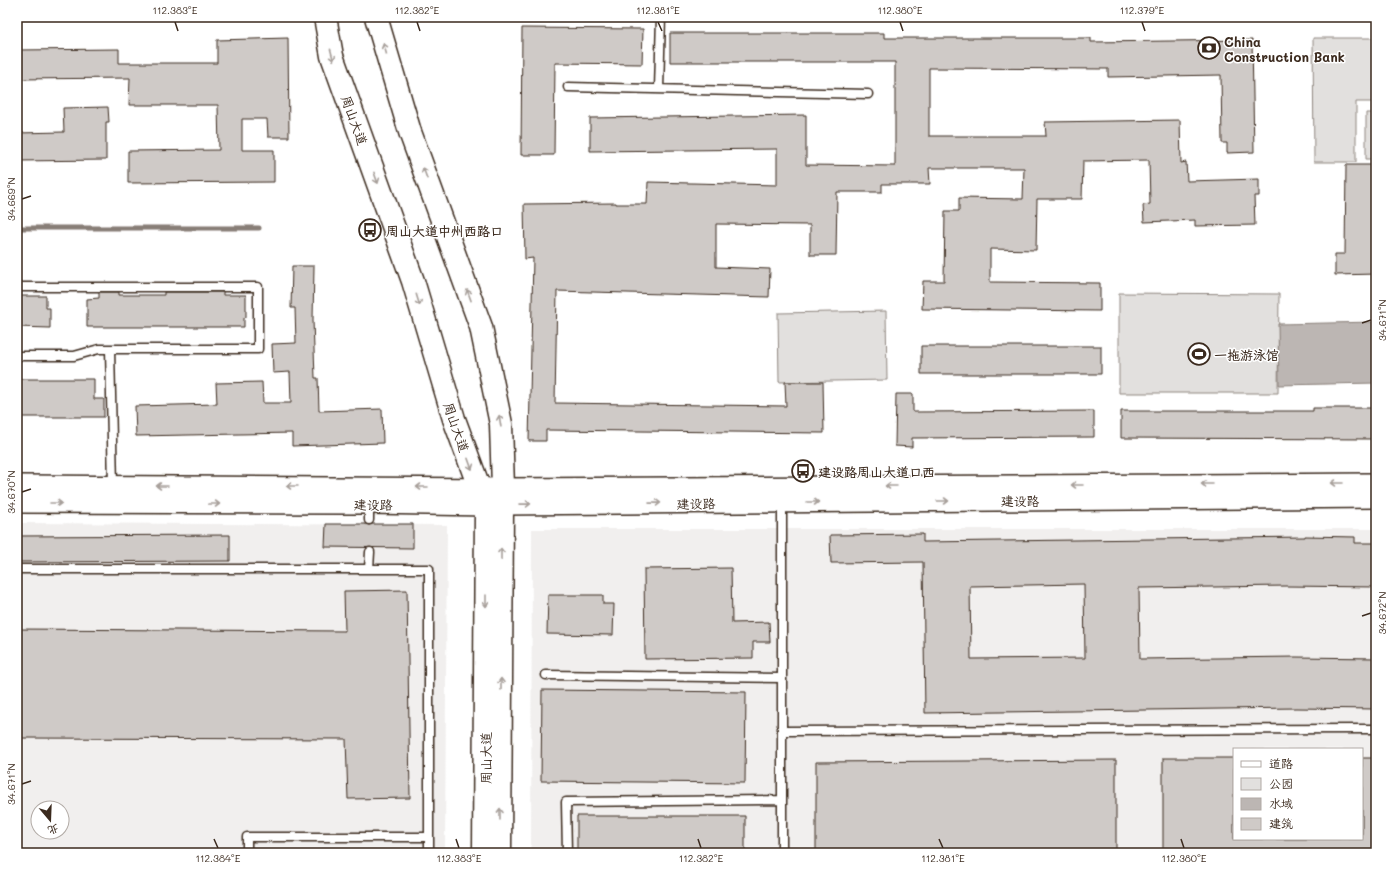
<svg xmlns="http://www.w3.org/2000/svg" width="1393" height="870" font-family="Mali,'LXGW WenKai TC',sans-serif">
<style>
.built{fill:#f1efee;fill-rule:evenodd}
.green{fill:#e2e0de;stroke:#8e857e}
.water{fill:#bcb6b3;stroke:#887e77}
.lines{fill:none;stroke-linecap:round;stroke-linejoin:round}
.stream{stroke:#887e77;stroke-width:5}
.building{fill:#cfcac7;stroke:#3b2a1e;fill-rule:evenodd}
.service-casing{stroke:#3b2a1e;stroke-width:11}
.tertiary-casing{stroke:#3b2a1e;stroke-width:22}
.primary-casing{stroke:#3b2a1e;stroke-width:25}
.service{stroke:#fff;stroke-width:8}
.tertiary{stroke:#fff;stroke-width:19}
.primary{stroke:#fff;stroke-width:22}
.oneway{stroke:#a79f9a}
.ticks{fill:none;stroke:#3b2a1e;stroke-width:1.5}
.labels{text-anchor:middle;dominant-baseline:central;stroke-width:3;stroke-linejoin:round;paint-order:stroke}
.poi-label{font-size:13px;font-weight:bold;fill:#3b2a1e;stroke:#fff;text-anchor:start}
.street-label{font-size:13px;fill:#3b2a1e;stroke:#fff}
.neatline{fill:none;stroke:#3b2a1e;stroke-width:1.5}
.ticks-label{font-size:10px;text-anchor:middle;fill:#3b2a1e}
</style>
<rect width="100%" height="100%" fill="#fff"/>
<filter id="ink" filterUnits="userSpaceOnUse"><feTurbulence type="fractalNoise" baseFrequency=".025" numOctaves="2"/><feDisplacementMap in="SourceGraphic" scale="8" xChannelSelector="R" yChannelSelector="G"/><feConvolveMatrix kernelMatrix="1 2 1 2 8 2 1 2 1" color-interpolation-filters="sRGB"/></filter>
<g filter="url(#ink)">
<path class="built" d="M17,523l430,2 -2,328h-428zM38,808h24v24h-24z
M532,529h844v324h-845zM1234,749h128v90h-128z"/>
<path class="green" d="M1313,38h63v64h-20v60h-42z
M1366,113h10v46h-10z
M1119,293l160,1 -1,99h-159z
M886,311l1,69 -108,2 -1,-69z"/>
<path class="water" d="M1376,322v61l-97,2 -1,-61z"/>
<g class="lines">
<path class="stream" d="M17,228h242"/>
</g>
<path class="building" d="M522,28l121,1 -1,35 -87,-1 -1,92h-33z
M670,33h214v5h207v4l161,-2 2,112 -27,1v-10h-5l-1,-68 -113,2v-8l-179,-1v68h117l-1,-14 135,-2 1,43 5,-1 1,19 72,-2v17h-5l1,29 -60,1v-6l-51,2 -1,-17 7,-1 -1,-44 -66,1 -1,38h-45l-1,51 -46,-1v33l110,1v28l-178,-2 1,-28h21l1,-70h14v-13l64,1 1,-31h-95l1,16h-48v8h-45l-1,63h-26v-30l-94,-1v43l54,2 -1,28 -212,-6 -2,112 231,3 -1,-24h38l1,51 -278,-3v11h-17l4,-183 -8,1 -1,-55 92,-1v1h31l1,-22 129,3v-36l-187,2v-33l216,-3v50l89,1v-104h-225z
M288,38l1,99h-21l-1,-18h-25v31h32v32l-146,1v-32l91,-1 -1,-45h-89l1,-27 -113,1v-29l102,-1v14h98v-23z
M108,107l1,15h-3v38l-89,1v-28l47,-1 -1,-24z
M1346,165h30v109l-41,1v-21h10z
M292,266h22l-1,54 2,58h3l1,33 63,-2 1,34 -91,3v-13l-156,3 -1,-30 82,-2 -1,-21 46,-1 1,21h28l-1,-31 -17,1 -1,-29 24,-1 -1,-35h-4z
M99,292h20v3h45v-3h59v3h23v22l-2,1v9h-157v-28l12,-1z
M17,296h29v12h4v20l-33,-1z
M921,346h180v28h-180z
M17,379h77v20h10v18h-87z
M896,394h17v18l181,-1v26l-182,1v9l-17,-1z
M1313,408h63v31l-255,-1v-27h192z
M326,524h40l3,1 3,-1h41v24l-88,-1z
M923,534v8l382,-5v-1l50,1v6h21v44l-90,-1 -147,2 1,71 156,-2 80,1v51l-80,-1 -371,5 -2,-151 -92,1 -1,-28zM1084,584l1,74 -114,1 -1,-73z
M230,535v26l-213,1v-26z
M731,568l1,55 37,-1 1,20h-17v16l-108,1 -1,-90z
M407,590l3,208 -62,1 -2,-60 -329,-1v-109l328,2 -1,-40z
M548,595h55v9h11l-1,31 -66,-1z
M542,690l204,2 -1,91 -204,-2z
M1163,758h71v81h128v-81h14v95h-213z
M1116,760v93h-300v-91z
M577,816h168v37h-168z"/>
<g class="lines">
<g class="service-casing">
<path id="service" d="M568,87l300,7
M659,89l2,-72
M17,287h241v62h-159l-25,7h-57
M110,349l3,137
M369,520v-17
M17,569h352l1,-17
M369,569h60v284
M546,675l236,3
M782,731l594,-2
M247,853v-16h182
M567,853l-1,-51 216,-2
M782,853v-352"/>
</g>
<g class="tertiary-casing">
<path id="tertiary" d="M17,485l486,3 873,-5
M17,503l352,1 117,2 16,-1 874,-7"/>
</g>
<g class="primary-casing">
<path id="primary" d="M325,17l7,39 81,225 41,138 32,87 -2,347
M376,17l34,115 71,195 20,97 2,64 -1,17 -2,348"/>
</g>
<use href="#service" class="service"/>
<use href="#tertiary" class="tertiary"/>
<use href="#primary" class="primary"/>
</g>
<defs><path id="oneway-shaft" d="M-6 0H5M1.5-3L5.5 0L1.5 3" fill="none" stroke-width="1.6" stroke-linecap="round" stroke-linejoin="round"/></defs>
<g class="oneway">
<use href="#oneway-shaft" transform="translate(385 49) rotate(-106)"/>
<use href="#oneway-shaft" transform="translate(332 55) rotate(75)"/>
<use href="#oneway-shaft" transform="translate(425 173) rotate(-110)"/>
<use href="#oneway-shaft" transform="translate(376 178) rotate(70)"/>
<use href="#oneway-shaft" transform="translate(469 295) rotate(-110)"/>
<use href="#oneway-shaft" transform="translate(418 300) rotate(73)"/>
<use href="#oneway-shaft" transform="translate(500 421) rotate(-99)"/>
<use href="#oneway-shaft" transform="translate(470 464) rotate(70)"/>
<use href="#oneway-shaft" transform="translate(1337 483) rotate(180)"/>
<use href="#oneway-shaft" transform="translate(1207 484) rotate(180)"/>
<use href="#oneway-shaft" transform="translate(1077 485) rotate(180)"/>
<use href="#oneway-shaft" transform="translate(162 486) rotate(-180)"/>
<use href="#oneway-shaft" transform="translate(292 486) rotate(-180)"/>
<use href="#oneway-shaft" transform="translate(891 486) rotate(180)"/>
<use href="#oneway-shaft" transform="translate(422 487) rotate(-180)"/>
<use href="#oneway-shaft" transform="translate(943 501)"/>
<use href="#oneway-shaft" transform="translate(813 502)"/>
<use href="#oneway-shaft" transform="translate(56 503)"/>
<use href="#oneway-shaft" transform="translate(655 503) rotate(-1)"/>
<use href="#oneway-shaft" transform="translate(214 504)"/>
<use href="#oneway-shaft" transform="translate(525 504) rotate(-1)"/>
<use href="#oneway-shaft" transform="translate(501 554) rotate(-90)"/>
<use href="#oneway-shaft" transform="translate(486 601) rotate(90)"/>
<use href="#oneway-shaft" transform="translate(501 684) rotate(-90)"/>
<use href="#oneway-shaft" transform="translate(500 814) rotate(-90)"/>
</g>
</g>
<path class="ticks" d="M175,22l3,9M417,22l3,9M658,22l4,9M900,22l3,9M1142,22l3,9M22,199l9,-3M1362,323l9,-3M22,492l9,-3M1362,616l9,-3M22,784l9,-3M214,839l4,9M456,839l3,9M698,839l3,9M939,839l4,9M1181,839l3,9"/>
<defs>
<g id="bank-ring" transform="scale(1.15)"><circle r="9.5" fill="#fff" stroke="#3b2a1e" stroke-width="1.5"/><path d="M-6-4H6V4H-6ZM0-2.3a2.3 2.3 0 1 0 0 4.6a2.3 2.3 0 1 0 0-4.6Z" fill="#3b2a1e"/></g>
<g id="bus-ring" transform="scale(1.15)"><circle r="9.5" fill="#fff" stroke="#3b2a1e" stroke-width="1.5"/><path d="M-5-6H5V4H4V6H2V4H-2V6H-4V4H-5ZM-3.5-4V0h7V-4ZM-3.5 1.2v1.5H-2V1.2ZM2 1.2v1.5H3.5V1.2Z" fill="#3b2a1e"/></g>
<g id="stadium-ring" transform="scale(1.15)"><circle r="9.5" fill="#fff" stroke="#3b2a1e" stroke-width="1.5"/><path d="M0-5a6.5 5 0 1 0 0 10a6.5 5 0 1 0 0-10ZM-3.5-1.8h7v3.6h-7Z" fill="#3b2a1e"/></g>
</defs>
<g fill-rule="evenodd">
<use href="#bank-ring" x="1209" y="48"/>
<use href="#bus-ring" x="370" y="230"/>
<use href="#stadium-ring" x="1199" y="354"/>
<use href="#bus-ring" x="803" y="471"/>
</g>
<g class="labels">
<g class="poi-label">
<text x="1224" y="41">China<tspan x="1224" dy="15">Construction Bank</tspan></text>
<text x="386" y="230">周山大道中州西路口</text>
<text x="1214" y="354">一拖游泳馆</text>
<text x="818" y="471">建设路周山大道口西</text>
</g>
<g class="street-label">
<text transform="translate(355 120) rotate(70)">周山大道</text>
<text transform="translate(457 427) rotate(71)">周山大道</text>
<text x="1020" y="500">建设路</text>
<text transform="translate(696 503) rotate(-1)">建设路</text>
<text transform="translate(373 504) rotate(1)">建设路</text>
<text transform="translate(485 758) rotate(-90)">周山大道</text>
</g>
</g>
<rect width="1393" height="870" fill="none" stroke="#fff" stroke-width="44"/>
<rect x="1233" y="748" width="130" height="92" fill="#ffffff" stroke="#b1aaa5"/>
<rect x="1241" y="761" width="20" height="6" fill="#ffffff" stroke="#b1aaa5"/>
<text x="1269" y="768" font-size="12" fill="#3b2a1e">道路</text>
<rect x="1241" y="778" width="20" height="12" fill="#e2e0de" stroke="#b1aaa5"/>
<text x="1269" y="788" font-size="12" fill="#3b2a1e">公园</text>
<rect x="1241" y="798" width="20" height="12" fill="#bcb6b3" stroke="#b1aaa5"/>
<text x="1269" y="808" font-size="12" fill="#3b2a1e">水域</text>
<rect x="1241" y="818" width="20" height="12" fill="#cfcac7" stroke="#b1aaa5"/>
<text x="1269" y="828" font-size="12" fill="#3b2a1e">建筑</text>
<g transform="translate(50 820) rotate(161)"><circle r="19" fill="#ffffff" stroke="#b1aaa5"/>
<path d="M0-3L7 15L0 10L-7 15Z" fill="#3b2a1e"/>
<text y="-6" font-size="11" font-weight="bold" text-anchor="middle" fill="#3b2a1e">北</text>
</g>
<rect x="22" y="22" width="1349" height="826" class="neatline"/>
<g class="ticks-label">
<text x="175" y="14">112.383°E</text>
<text x="417" y="14">112.382°E</text>
<text x="658" y="14">112.381°E</text>
<text x="900" y="14">112.380°E</text>
<text x="1142" y="14">112.379°E</text>
<text transform="translate(11 199) rotate(-90)" y="4">34.669°N</text>
<text transform="translate(1382 320) rotate(-90)" y="4">34.671°N</text>
<text transform="translate(11 492) rotate(-90)" y="4">34.670°N</text>
<text transform="translate(1382 613) rotate(-90)" y="4">34.672°N</text>
<text transform="translate(11 784) rotate(-90)" y="4">34.671°N</text>
<text x="218" y="862">112.384°E</text>
<text x="459" y="862">112.383°E</text>
<text x="701" y="862">112.382°E</text>
<text x="943" y="862">112.381°E</text>
<text x="1184" y="862">112.380°E</text>
</g>
</svg>
